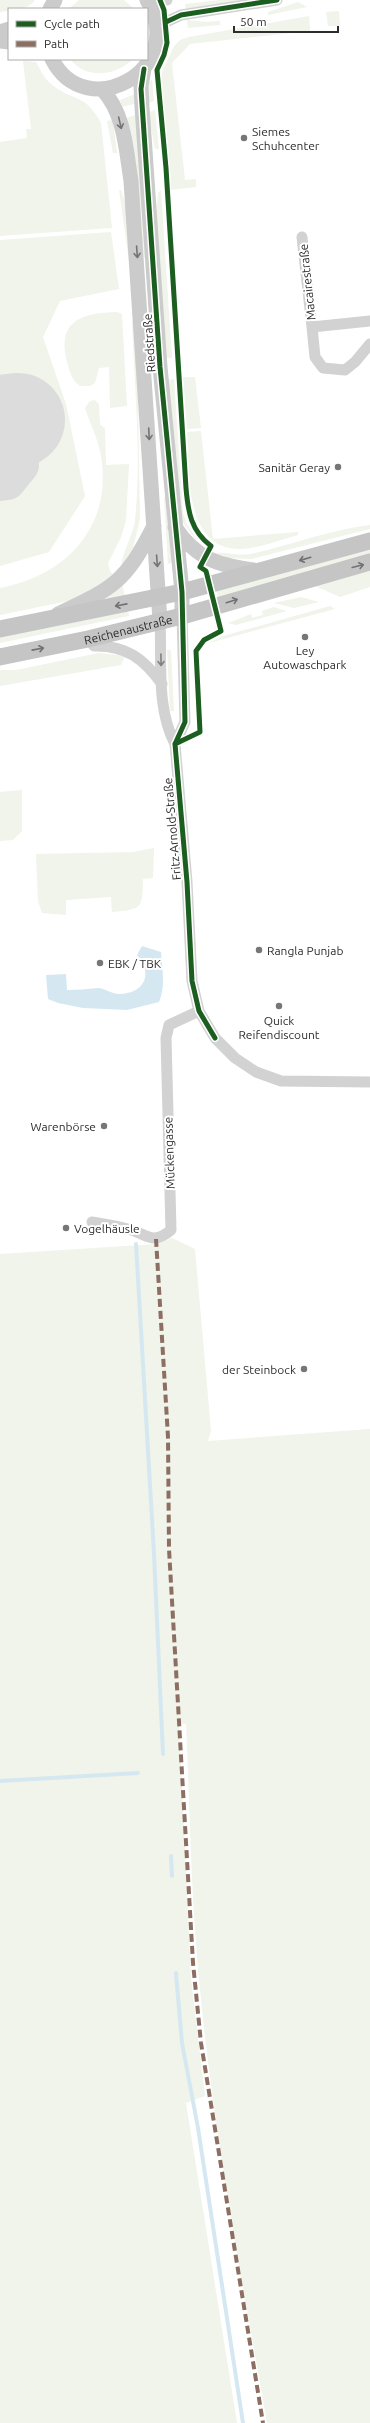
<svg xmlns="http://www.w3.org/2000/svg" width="370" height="2423" font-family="Ubuntu,sans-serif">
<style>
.green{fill:#f0f4ea}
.water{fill:#d5e8f2}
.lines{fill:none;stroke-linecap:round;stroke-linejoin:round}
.stream{stroke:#d5e8f2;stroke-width:4}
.taxiway{stroke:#dcdcdc;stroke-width:38}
.runway{stroke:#dcdcdc;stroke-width:94}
.street{stroke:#d2d2d2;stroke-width:11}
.secondary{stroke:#cbcbcb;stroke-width:15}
.primary{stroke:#c5c5c5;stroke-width:17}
.quiet{stroke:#8d6e63;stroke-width:4;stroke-dasharray:8 4;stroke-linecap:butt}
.cycleway-casing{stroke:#fff;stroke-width:8}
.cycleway{stroke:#1b5e20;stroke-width:5}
.oneway{stroke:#747474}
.oneway2{stroke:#717171}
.oneway3{stroke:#808080}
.poi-dot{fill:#767676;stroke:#fff;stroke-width:1.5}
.labels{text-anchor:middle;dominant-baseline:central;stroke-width:4;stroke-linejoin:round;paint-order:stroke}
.poi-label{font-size:12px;fill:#2d2d2d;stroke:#fff;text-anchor:start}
.street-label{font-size:12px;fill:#2d2d2d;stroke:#fff}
</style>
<rect width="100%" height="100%" fill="#fff"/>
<path class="green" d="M0,0h35c-8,11 -24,10 -35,12z
M79,0h45l10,9h-65z
M220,0h35l-69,10 -1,-6z
M298,2l9,5 -39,8v-3z
M339,11l1,15h-12l-2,-14z
M309,16l1,15 -120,13 -18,19 13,117 11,-1v8l-26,3 -9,-116 13,-28 6,-6 9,-3z
M187,20l20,2 13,-1v4l-32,3z
M70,59h63c-18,17 -46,21 -63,0z
M23,61l13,1c4,7 8,16 14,21 21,19 35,9 51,40l11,105 -112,8v-94l27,-4 -1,-9h5z
M152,79l2,22 -6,2 -1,-18z
M135,94l3,9 -16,4 -2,-7z
M155,110l4,39h-4l-7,-37z
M138,114l7,143 -1,1 -18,-140z
M113,120l4,33h-4l-6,-32z
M119,190h2l7,23 3,62z
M161,190l11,168h-4l-4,-4 -8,-138 2,-23z
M111,232l8,57 -59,12 -17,36 23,67 19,92 -36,56 -49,14v-326z
M117,312l5,2 5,92 -17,2 -1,-41 -10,1 -4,15 -5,3h-10c-9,-6 -10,-15 -13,-24 -11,-42 16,-49 50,-50z
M132,319l5,20 3,180 -7,29 -11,18c-2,-8 12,-33 13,-46 7,-67 -1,-134 -3,-201z
M183,377h12l6,51 -14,1z
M174,379l9,134 4,11 15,24 -20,-27 -16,-141z
M95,400l4,4 1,21 5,3 1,37 23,-1 -3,57 -5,16 -13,26 2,8 4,5 -41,24 -73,15v-27c69,-13 115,-65 100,-137 -3,-15 -11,-29 -15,-43l5,-7z
M201,431l12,108 85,-7v3c-18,5 -38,13 -57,14 -58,1 -51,-77 -54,-117z
M164,497h2l6,66 -4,1z
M370,525v4l-119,30 -25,-1 -14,-4c12,-4 26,3 39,0 40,-9 78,-24 119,-29z
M370,550v5l-152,43 -2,-8z
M370,570v17l-30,10 -25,-11z
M122,584l3,12 -21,4z
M301,597l18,5 -25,6 -20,-5z
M330,606l5,3 -126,34 11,-6z
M274,607l13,4 -51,14 -8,-2 23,-9 1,4 11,-3 -1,-4z
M128,611l1,5 -129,27v-6z
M167,650h4l3,61h-4z
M99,653l26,3 -4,9 -121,21v-16h16z
M22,790v41l-9,9 -13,1v-49z
M154,848l-1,30 -10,1c-1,30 0,30 -31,33l-1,-15 -45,3v15l-24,-2 -4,-12 -2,-47 97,-2z
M172,1238l23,11 16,182 -3,10 162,-12v994h-103c-25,-144 -53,-288 -67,-434 -9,-88 -10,-177 -14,-265l-7,-1 12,255 14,118 -19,7 51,320h-237v-1169l157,-10z"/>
<path class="water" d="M142,946l19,6c1,16 5,35 -2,50l-32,8 -44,-2 -25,-5 -10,-4 -2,-24 20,-1 1,16c10,0 21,-1 31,-2 7,0 13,6 21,6 25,0 35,-20 18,-39z"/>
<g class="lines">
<path class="stream" d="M136,1244l18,310 9,200
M0,1781l138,-8
M171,1856l1,20
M176,1973l6,70 16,85 45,295"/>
<path class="taxiway" d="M0,482l7,-1 13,-16 -2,-45"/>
<path class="runway" d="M0,422l18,-2"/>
<path class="street" d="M154,0h13
M158,31l8,-9 15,-7 96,-15
M302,237l10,90
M370,321l-58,6 3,30 8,11 22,2 10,-8 15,-18
M160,621c2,41 -4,87 15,123l12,138 5,99 7,30 16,27 20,20 21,14 25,9 89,1
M88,639l6,7c32,-1 50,13 68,38
M175,744l10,-22 -3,-106
M92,1222c12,2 24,4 36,7 19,5 24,17 43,1l-5,-192 3,-13 30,-14"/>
<path class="secondary" d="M50,9l5,-9
M0,32l9,-3
M0,41l9,1
M52,59c33,66 137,12 95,-59
M144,69l-3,17 1,21 18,260 22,225v24
M102,89c23,25 24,61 29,92l29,440
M175,527c23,35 46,38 85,44
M58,614c55,-26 67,-31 96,-88"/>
<g class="primary">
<path d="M0,629l182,-37 188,-51"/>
<path id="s1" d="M0,657l88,-18 94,-23 188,-54"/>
</g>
<path class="quiet" d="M156,1239l12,198 1,112 24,414 8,80 62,380"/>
<g class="cycleway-casing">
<path id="cycleway" d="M160,0l4,10 3,33 -3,12 -7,15 9,98 20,320c2,24 5,43 25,58l-11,21 6,4 15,60 -17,9 -8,11 4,81 -25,12
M166,22l15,-7 96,-15
M144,69l-3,20 19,278 22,225 3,130 -10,22 12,138 5,99 7,30 16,27"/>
</g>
<use href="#cycleway" class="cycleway"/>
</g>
<defs><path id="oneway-shaft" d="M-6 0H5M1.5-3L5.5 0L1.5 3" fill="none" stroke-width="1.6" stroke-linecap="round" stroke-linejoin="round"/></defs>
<g class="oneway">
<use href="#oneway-shaft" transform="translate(120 123) rotate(77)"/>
<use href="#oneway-shaft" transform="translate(137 252) rotate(86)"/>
<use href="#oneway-shaft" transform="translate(149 434) rotate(87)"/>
<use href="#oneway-shaft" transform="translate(157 561) rotate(86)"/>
</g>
<g class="oneway2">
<use href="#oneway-shaft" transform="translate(305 559) rotate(164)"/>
<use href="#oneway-shaft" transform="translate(358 566) rotate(-14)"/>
<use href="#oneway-shaft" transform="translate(232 601) rotate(-17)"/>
<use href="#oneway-shaft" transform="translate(121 605) rotate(169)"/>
<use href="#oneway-shaft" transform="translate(38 649) rotate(-11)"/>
</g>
<use class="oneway3" href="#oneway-shaft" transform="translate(161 660) rotate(89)"/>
<g class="poi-dot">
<circle cx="244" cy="138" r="4"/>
<circle cx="338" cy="467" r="4"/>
<circle cx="305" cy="637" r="4"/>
<circle cx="259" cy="950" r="4"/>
<circle cx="100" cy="963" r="4"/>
<circle cx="279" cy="1006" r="4"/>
<circle cx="104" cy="1126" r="4"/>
<circle cx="66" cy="1228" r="4"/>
<circle cx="304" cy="1369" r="4"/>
</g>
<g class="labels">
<g class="poi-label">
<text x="252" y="131">Siemes<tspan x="252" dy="14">Schuhcenter</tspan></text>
<text x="330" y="467" text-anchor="end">Sanitär Geray</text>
<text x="305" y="650" text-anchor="middle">Ley<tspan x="305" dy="14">Autowaschpark</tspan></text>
<text x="267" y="950">Rangla Punjab</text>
<text x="108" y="963">EBK / TBK</text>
<text x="279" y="1020" text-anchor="middle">Quick<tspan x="279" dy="14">Reifendiscount</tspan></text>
<text x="96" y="1126" text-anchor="end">Warenbörse</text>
<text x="74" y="1228">Vogelhäusle</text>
<text x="296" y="1369" text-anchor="end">der Steinbock</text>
</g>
<g class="street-label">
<text transform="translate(307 282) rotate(-96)">Macairestraße</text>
<text transform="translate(149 343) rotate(-94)">Riedstraße</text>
<text stroke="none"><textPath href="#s1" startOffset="131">Reichenaustraße</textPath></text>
<text transform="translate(172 829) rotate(-95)">Fritz-Arnold-Straße</text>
<text transform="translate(169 1153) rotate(-92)">Mückengasse</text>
</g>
</g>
<rect x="8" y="8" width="140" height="52" fill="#ffffff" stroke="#ababab"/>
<rect x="16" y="21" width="20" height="6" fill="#1b5e20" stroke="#ababab"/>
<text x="44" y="28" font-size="12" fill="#2d2d2d">Cycle path</text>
<rect x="16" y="41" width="20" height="6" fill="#8d6e63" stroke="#ababab"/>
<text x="44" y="48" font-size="12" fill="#2d2d2d">Path</text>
<path d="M234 26v6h104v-6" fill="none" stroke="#2d2d2d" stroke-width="2"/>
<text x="240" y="26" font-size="12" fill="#2d2d2d" stroke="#ffffff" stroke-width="3" paint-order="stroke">50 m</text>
</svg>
